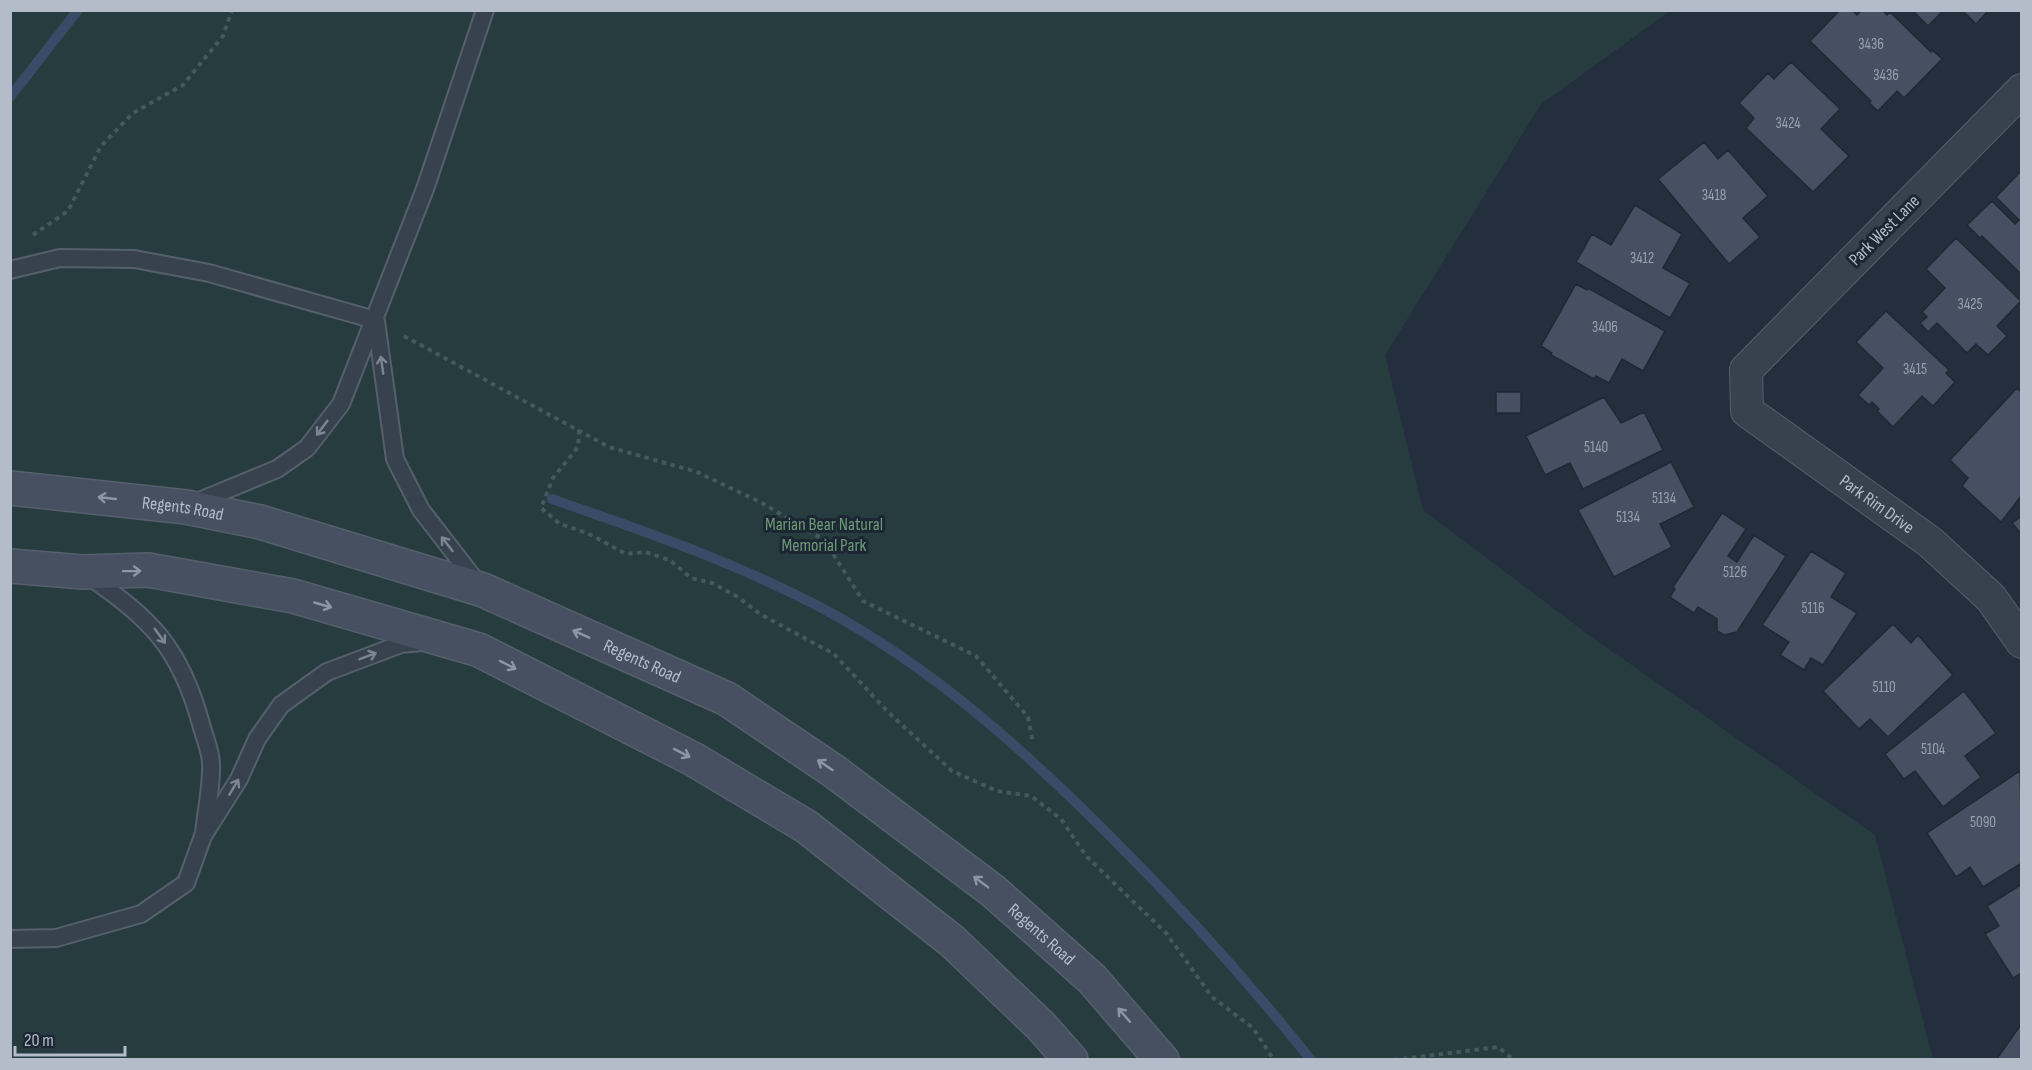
<svg xmlns="http://www.w3.org/2000/svg" width="2032" height="1070" font-family="'Sofia Sans Condensed',sans-serif">
	<rect width="100%" height="100%" fill="#242f3e"/>
	<path fill="#263c3f" d="M10,11h1660l-129,93 -156,251 38,155 167,126 285,199 58,224h-1922z"/>
	<g fill="none" stroke-linecap="round" stroke-linejoin="round">
		<path stroke="#394c67" stroke-width="10" d="M10,97l68,-87
			M552,499c92,32 182,63 268,108 111,59 203,142 291,230 71,71 137,144 200,223"/>
	</g>
	<path fill="#455162" stroke="#1f2835" stroke-width="1.5" d="M1840,10h12l5,5 5,-5h20l5,5 3,-3 41,40 1,-2 10,9 -38,39 -7,-7 -19,20 -9,-8 2,-2 -61,-60z
		M1912,10h32l-16,16z
		M1962,10h27l-13,14z
		M1791,62l49,47 -19,20 28,27 -36,36 -67,-64 8,-10 -15,-15 29,-30 6,6z
		M1704,142l14,17 10,-9 40,46 -25,22 17,19 -31,27 -71,-85z
		M2022,170v105l-40,-39 -2,2 -13,-13 25,-24 23,23 4,-4 -23,-23z
		M1635,205l47,29 -19,34 27,15 -20,35 -94,-56 16,-28 19,11z
		M1956,238l65,63 -24,25 10,10 -19,19 -12,-11 -9,9 -30,-30 -9,9 -8,-9 7,-6 -5,-5 23,-24 -19,-19z
		M1576,284l11,6 1,-2 77,43 -22,40 -21,-12 -13,24 -13,-7 -2,3 -43,-24 1,-2 -11,-7z
		M1886,311l63,59 -3,3 9,9 -22,24 -11,-10 -29,31 -16,-16 2,-2 -7,-7 -3,3 -11,-10 25,-27 -27,-26z
		M2017,388l5,5v102l-21,27 -39,-36 6,-8 -18,-18z
		M1496,392h25v21h-25z
		M1604,397l17,26 23,-11 19,38 -80,39 -13,-26 -25,12 -19,-39z
		M1671,462l23,45 -34,17 12,23 -58,30 -36,-67z
		M1722,513l24,16 -18,27 9,6 17,-27 32,21 -49,76 -13,3 -7,-4v-12l-19,-12 -4,6 -24,-16 5,-8 -2,-2z
		M2022,516v19l-10,-12z
		M1811,551l35,22 -15,24 26,16 -34,52 -12,-7 -7,12 -24,-15 9,-13 -27,-17z
		M1893,624l18,19 7,-8 35,40 -65,62 -18,-18 -11,10 -36,-38z
		M1964,691l32,42 -31,23 16,21 -38,30 -28,-36 -11,8 -19,-25z
		M2020,771l2,92 -39,24 -13,-20 -14,10 -29,-44z
		M2022,884v89l-9,5 -28,-44 14,-8 -12,-20z
		M2022,1023v37h-26z"/>
	<g fill="none" stroke-linecap="round" stroke-linejoin="round">
		<g stroke="#565f6c" stroke-width="20">
			<path id="lane" d="M10,270l50,-12 74,1 75,14 166,47
				M376,321l19,138 26,51 58,75
				M192,504l85,-35 30,-21 34,-44 84,-215 60,-179
				M87,575c64,44 93,72 114,149 3,12 10,27 10,40 1,22 -5,47 -7,69
				M10,939l46,-1 85,-24 45,-31 17,-47 36,-57 18,-40 24,-34 46,-33 74,-28 21,-2"/>
		</g>
		<g stroke="#565f6c" stroke-width="34">
			<g id="street">
				<path id="s1" d="M2022,90l-276,280 1,41 183,131 61,56 31,44"/>
			</g>
		</g>
		<g stroke="#565f6c" stroke-width="36">
			<g id="secondary">
				<path id="s2" d="M10,488l176,19 74,15 223,68 244,109 108,73 158,119 99,88 70,81"/>
				<path d="M10,566l73,6 65,-2 145,26 186,54 214,109 114,68 145,114 89,85 30,34"/>
			</g>
		</g>
		<path stroke="#44595c" stroke-width="4" stroke-dasharray="4.5 4.5" stroke-linecap="butt" d="M33,235l35,-24 33,-65 32,-33 50,-28 40,-49 9,-26
			M404,336l205,111 88,25 65,31 62,37 39,61 113,55 52,61 5,26
			M579,430l-1,17 -25,31 -12,30 19,16 27,9 39,21 20,-2 25,9 20,17 21,5 26,14 22,17 74,40 54,58 64,59 45,20 34,5 30,23 25,37 80,77 46,64 41,31 21,32
			M1394,1060l104,-13 16,13"/>
		<use href="#lane" stroke="#38414e" stroke-width="16"/>
		<use href="#street" stroke="#38414e" stroke-width="32"/>
		<use href="#secondary" stroke="#465061" stroke-width="33"/>
	</g>
	<defs><path id="oneway-shaft" d="M-6 0H5M1.5-3L5.5 0L1.5 3" fill="none" stroke-width="1.6" stroke-linecap="round" stroke-linejoin="round" transform="scale(1.5)"/></defs>
	<g stroke="#7c8592">
		<use href="#oneway-shaft" transform="translate(382 365) rotate(-98)"/>
		<use href="#oneway-shaft" transform="translate(322 428) rotate(127)"/>
		<use href="#oneway-shaft" transform="translate(447 544) rotate(-128)"/>
		<use href="#oneway-shaft" transform="translate(160 636) rotate(54)"/>
		<use href="#oneway-shaft" transform="translate(368 656) rotate(-21)"/>
		<use href="#oneway-shaft" transform="translate(234 787) rotate(-59)"/>
	</g>
	<g stroke="#8e96a5">
		<use href="#oneway-shaft" transform="translate(107 498) rotate(-174)"/>
		<use href="#oneway-shaft" transform="translate(132 571) rotate(-1)"/>
		<use href="#oneway-shaft" transform="translate(323 605) rotate(16)"/>
		<use href="#oneway-shaft" transform="translate(581 634) rotate(-156)"/>
		<use href="#oneway-shaft" transform="translate(508 665) rotate(27)"/>
		<use href="#oneway-shaft" transform="translate(682 753) rotate(27)"/>
		<use href="#oneway-shaft" transform="translate(825 765) rotate(-146)"/>
		<use href="#oneway-shaft" transform="translate(981 882) rotate(-143)"/>
		<use href="#oneway-shaft" transform="translate(1124 1015) rotate(-131)"/>
	</g>
	<g text-anchor="middle" stroke-width="6" stroke-linejoin="round" paint-order="stroke">
		<g font-size="15" fill="#98a1af">
			<text x="1871" y="49">3436</text>
			<text x="1886" y="80">3436</text>
			<text x="1788" y="128">3424</text>
			<text x="1714" y="200">3418</text>
			<text x="1642" y="263">3412</text>
			<text x="1970" y="309">3425</text>
			<text x="1605" y="332">3406</text>
			<text x="1915" y="374">3415</text>
			<text x="1596" y="452">5140</text>
			<text x="1664" y="503">5134</text>
			<text x="1628" y="522">5134</text>
			<text x="1735" y="577">5126</text>
			<text x="1813" y="613">5116</text>
			<text x="1884" y="692">5110</text>
			<text x="1933" y="754">5104</text>
			<text x="1983" y="827">5090</text>
		</g>
		<g font-size="18" fill="#b4bcc9" stroke="#1d2633">
			<text transform="translate(1884 230) rotate(-45)" y="6">Park West Lane</text>
			<text dy="6" stroke="none"><textPath href="#s1" startOffset="594">Park Rim Drive</textPath></text>
			<text dy="6" stroke="none"><textPath href="#s2" startOffset="174">Regents Road</textPath></text>
			<text dy="6" stroke="none"><textPath href="#s2" startOffset="660">Regents Road</textPath></text>
			<text dy="6" stroke="none"><textPath href="#s2" startOffset="1146">Regents Road</textPath></text>
		</g>
		<g font-size="18" fill="#6b9a76" stroke="#1d2633">
			<text x="824" y="530">Marian Bear Natural<tspan x="824" dy="21">Memorial Park</tspan></text>
		</g>
	</g>
	<rect width="2032" height="1070" fill="none" stroke="#b4bcc9" stroke-width="24"/>
	<path d="M15 1046v9h110v-9" fill="none" stroke="#b4bcc9" stroke-width="3"/>
	<text x="24" y="1046" font-size="18" fill="#b4bcc9" stroke="#1d2633" stroke-width="4.5" paint-order="stroke">20 m</text>
</svg>
